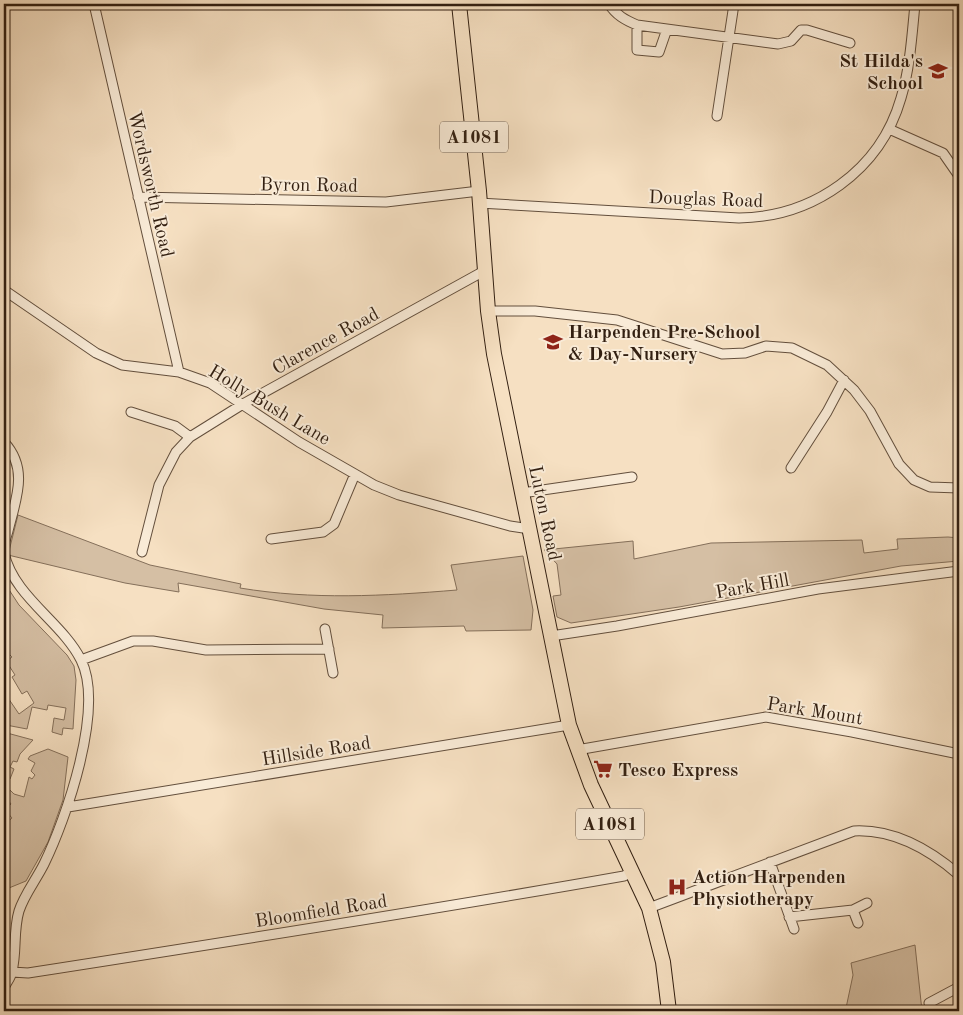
<svg xmlns="http://www.w3.org/2000/svg" width="963" height="1015" font-family="'Old Standard TT',serif">
	<rect width="100%" height="100%" fill="#f6e0c2"/>
	<filter id="stains"><feTurbulence type="fractalNoise" baseFrequency=".004" numOctaves="4"/><feColorMatrix values="0 0 0 0 .2 0 0 0 0 .09 0 0 0 0 .02 0 0 0 .5 -.17"/></filter>
	<radialGradient id="worn" r=".72"><stop offset=".6" stop-color="#630" stop-opacity="0"/><stop offset="1" stop-color="#630" stop-opacity=".3"/></radialGradient>
	<path fill="#d5bfa4" stroke="#846f5a" d="M18,515l132,50 91,19 -1,4c72,12 144,8 217,2l-6,-25 72,-9 10,54 -2,20 -65,1 -2,-5 -82,2 1,-13 -59,-6 -146,-26 1,9 -54,-9 -117,-28z
		M948,537l11,1v23l-58,5 -222,41 -108,16 -14,-6 -4,-21 8,-1 -4,-31 -13,-14 89,-9 1,18 77,-16 151,-3 2,13 34,-4 -1,-10z
		M4,582l15,23 48,50 7,11 2,14 -3,49 -10,-1 -1,7 -10,-3 2,-14 10,2 2,-12 -18,-3 -1,5 -15,-3 -5,22 -21,-4 -2,-5v-28l15,22 15,-11 -7,-12 -5,3 -10,-17 3,-2 -7,-11 -4,2v-3l8,-6 -3,-3 -5,3z
		M7,733l26,7 -13,14 -3,8 -4,-1 -3,6 4,2 -4,10 -6,-3v-29z
		M48,749l20,8 -5,43 -15,42 -22,39 -22,9v-65l8,-7 -7,-8 6,-6 -7,-9v-11l10,10 10,3 5,-20 3,2 3,-4 -4,-4 4,-8 -7,-4 2,-3z
		M915,945l7,66h-90l14,-3 7,-33 -2,-12z"/>
	<g fill="none" stroke-linecap="round" stroke-linejoin="round">
		<g stroke="#634f3d" stroke-width="11">
			<path id="minor" d="M94,4l85,368
				M125,4h47
				M609,4c7,11 16,16 28,21l141,19 13,-3 10,-11h6l43,13
				M637,25v25l22,2 8,-23
				M717,116l17,-112
				M889,129l54,24 16,23
				M138,197l248,5 93,-11
				M479,203l260,15c74,-1 141,-47 162,-120 9,-30 11,-63 14,-94
				M4,290l92,63 26,12 57,7 31,11 89,59 75,43 25,10 111,31 20,3
				M488,311h47l82,9 105,34 23,-1 21,-7 26,2 35,17 27,25 16,21 29,53 15,16 16,7 29,1
				M131,412l44,14 15,11
				M4,442c25,27 12,57 4,89 -2,7 -5,14 -4,22 10,44 58,69 77,107 24,48 -15,159 -37,204 -8,16 -20,31 -25,47 -6,20 -2,41 -7,60 -1,7 -6,12 -8,17
				M791,468l36,-56 17,-32
				M522,493l110,-16
				M271,539l52,-7 11,-8 21,-50
				M142,552l17,-67 17,-33 14,-15 53,-33 241,-133
				M325,629l8,44
				M551,636l66,-10 201,-37 141,-18
				M81,660l52,-19h20l53,9 123,-1
				M577,750l189,-33 86,15 107,22
				M68,807l501,-82
				M770,862l24,67
				M649,908l205,-77c40,-2 76,19 105,44
				M853,910l14,-7
				M789,917l64,-7 5,13
				M12,972l16,1c199,-31 398,-62 596,-97l9,-5
				M929,1003l30,-16"/>
		</g>
		<g stroke="#321f11" stroke-width="16">
			<path id="primary" d="M459,4l20,187 9,120 6,43 75,371 22,60 58,123 14,54 6,49"/>
		</g>
		<use href="#minor" stroke="#f9ebd7" stroke-width="9"/>
		<use href="#primary" stroke="#f6e0c2" stroke-width="14"/>
	</g>
	<defs>
		<g id="school-bare" transform="scale(1.5)"><path d="M0-5L7-2L0 1L-7-2ZM-4 1L0 2.5L4 1V4Q0 6-4 4Z" fill="#8f2418" stroke="#f9ebd7" stroke-width="2.5" paint-order="stroke"/></g>
		<g id="supermarket-bare" transform="scale(1.5)"><path d="M-6-5.5h2.5l.6 2H6L4.5 2H-2.5L-4.4-4H-6ZM-1.5 3.2a1.3 1.3 0 1 0 .1 0ZM3 3.2a1.3 1.3 0 1 0 .1 0Z" fill="#8f2418" stroke="#f9ebd7" stroke-width="2.5" paint-order="stroke"/></g>
		<g id="hospital-bare" transform="scale(1.5)"><path d="M-5-5h3v3.5h4V-5h3V5h-3V1.5h-4V5h-3Z" fill="#8f2418" stroke="#f9ebd7" stroke-width="2.5" paint-order="stroke"/></g>
	</defs>
	<g fill-rule="evenodd">
		<use href="#school-bare" x="938" y="71"/>
		<use href="#school-bare" x="553" y="342"/>
		<use href="#supermarket-bare" x="603" y="769"/>
		<use href="#hospital-bare" x="677" y="887"/>
	</g>
	<g text-anchor="middle" stroke-width="4" stroke-linejoin="round" paint-order="stroke">
		<g fill="#f9ebd7" stroke="#6e5c4c" stroke-width="1">
			<rect x="440" y="121.5" width="68" height="31" rx="4"/>
			<rect x="576" y="808.5" width="68" height="31" rx="4"/>
		</g>
		<g font-size="18" font-weight="bold" fill="#321f11">
			<text x="474" y="143">A1081</text>
			<text x="610" y="830">A1081</text>
		</g>
		<g font-size="19" font-weight="bold" fill="#321f11" stroke="#f9ebd7" text-anchor="start">
			<text x="923" y="67" text-anchor="end">St Hilda's<tspan x="923" dy="22">School</tspan></text>
			<text x="568" y="338">Harpenden Pre-School<tspan x="568" dy="22">&amp; Day-Nursery</tspan></text>
			<text x="618" y="776">Tesco Express</text>
			<text x="692" y="883">Action Harpenden<tspan x="692" dy="22">Physiotherapy</tspan></text>
		</g>
		<g font-size="19" fill="#321f11" stroke="#f9ebd7">
			<text transform="translate(152 184) rotate(77)" y="7">Wordsworth Road</text>
			<text transform="translate(309 184) rotate(1)" y="7">Byron Road</text>
			<text transform="translate(706 198) rotate(2)" y="7">Douglas Road</text>
			<text transform="translate(325 340) rotate(-29)" y="7">Clarence Road</text>
			<text transform="translate(270 404) rotate(31)" y="7">Holly Bush Lane</text>
			<text transform="translate(546 513) rotate(78)" y="7">Luton Road</text>
			<text transform="translate(752 585) rotate(-10)" y="7">Park Hill</text>
			<text transform="translate(815 710) rotate(9)" y="7">Park Mount</text>
			<text transform="translate(316 750) rotate(-9)" y="7">Hillside Road</text>
			<text transform="translate(321 910) rotate(-9)" y="7">Bloomfield Road</text>
		</g>
	</g>
	<rect width="963" height="1015" fill="none" stroke="#f6e0c2" stroke-width="20"/>
	<rect x="5" y="5" width="953" height="1005" fill="none" stroke="#321f11" stroke-width="2.5"/>
	<rect x="10" y="10" width="943" height="995" fill="none" stroke="#321f11"/>
	<rect width="100%" height="100%" filter="url(#stains)"/>
	<rect width="100%" height="100%" fill="url(#worn)"/>
</svg>
